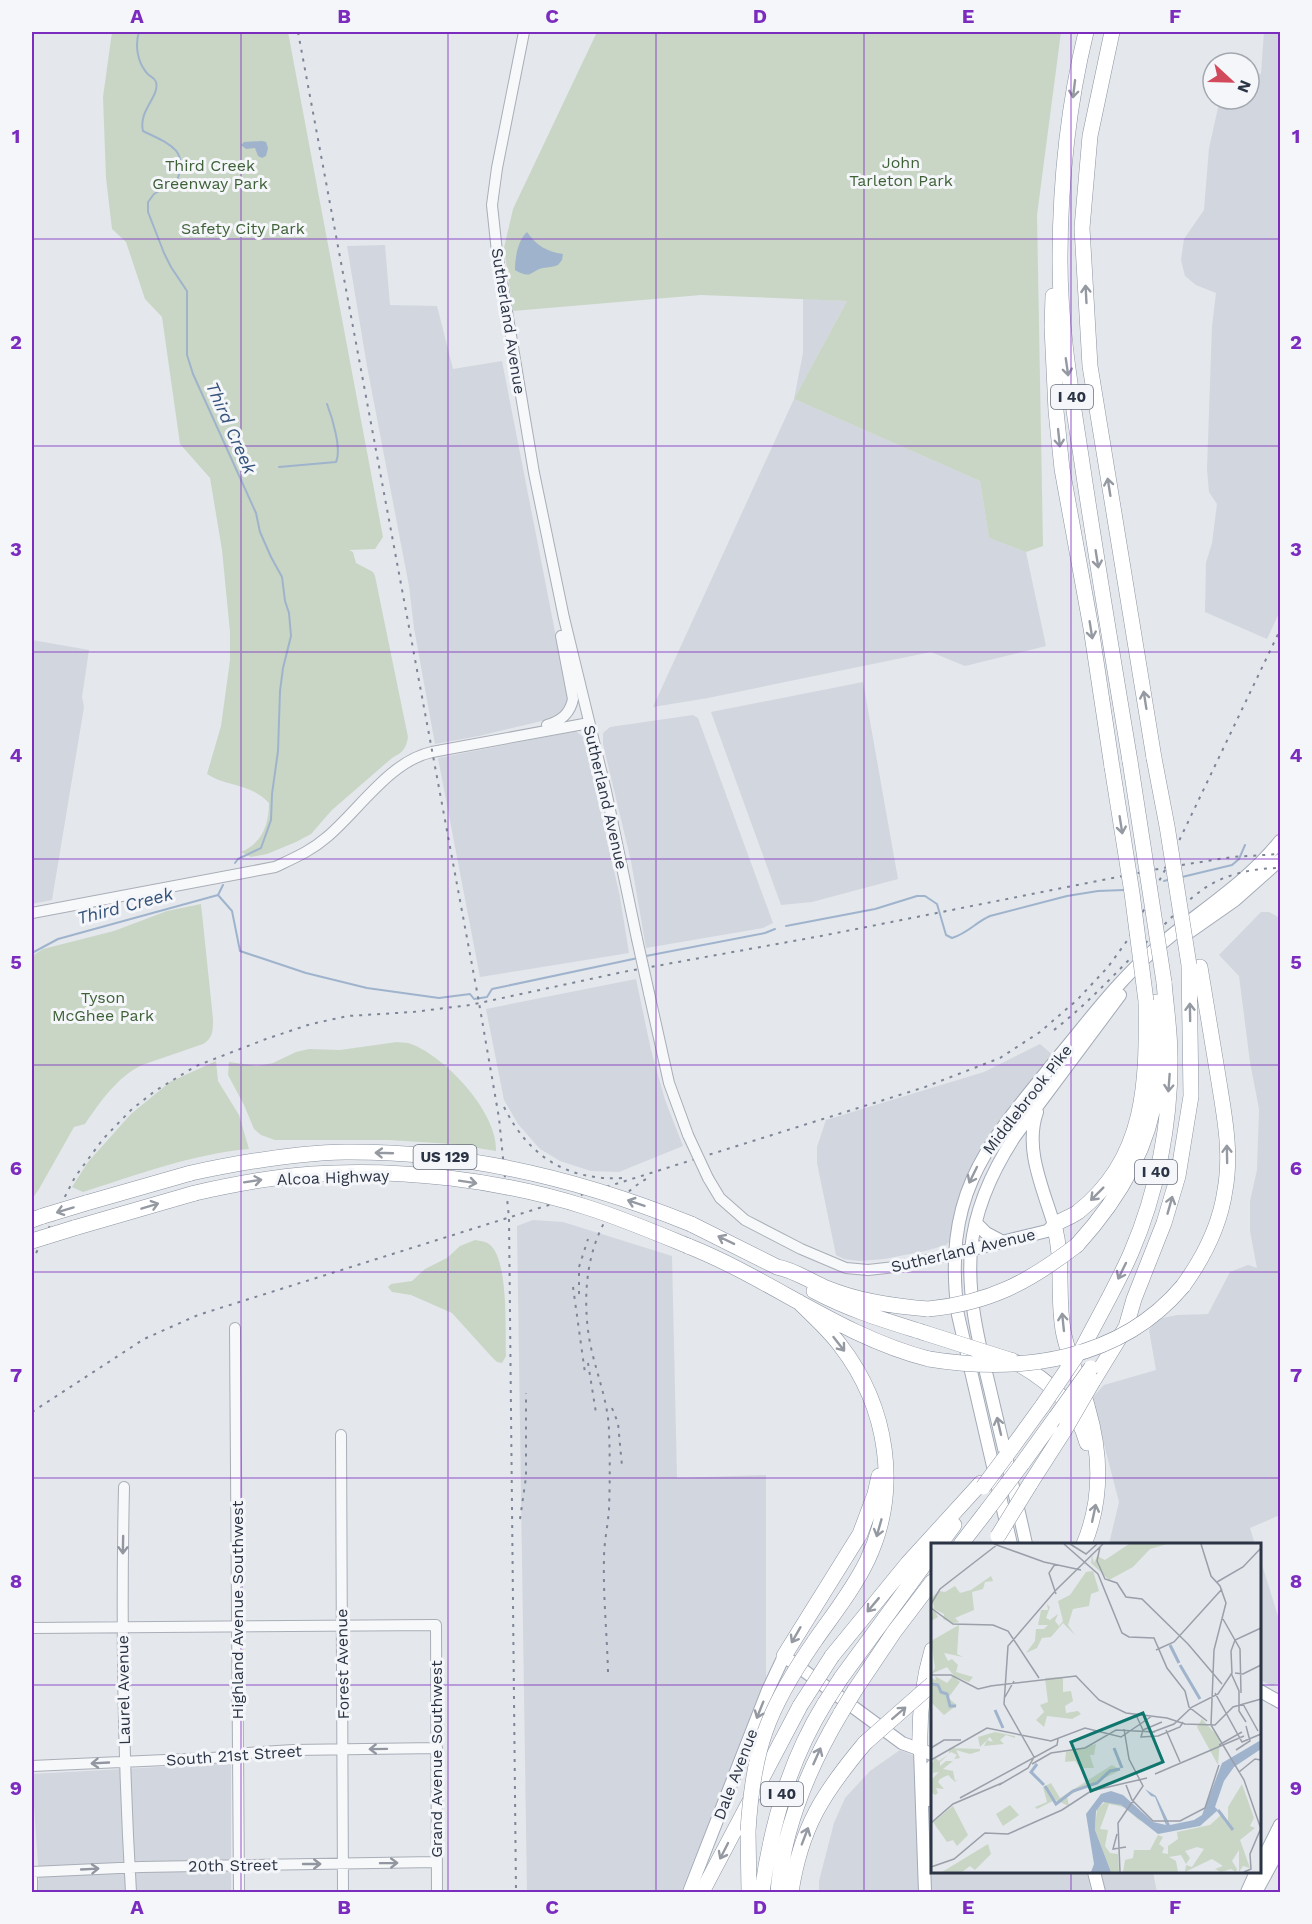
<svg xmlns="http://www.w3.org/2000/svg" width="1312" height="1924" font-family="'Work Sans',sans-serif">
	<rect width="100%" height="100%" fill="#e4e7ec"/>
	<path fill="#d2d6de" d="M1264,32h16v579l-13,28 -62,-27 1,-49 6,-20 5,-39 -8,-12 -2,-23 5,-143 4,-33 -20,-8 -11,-9 -4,-16 3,-21 20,-29 5,-62 11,-49h29v-26l12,1z
		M385,245l5,60 47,1 16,63 49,-8 65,332 1,9 -4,8 -14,9 -71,17 -44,8 -21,-116 -5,-42 -42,-220 -20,-120z
		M803,299l44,2 -53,98 186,82 9,57 37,14 20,94 -81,20 -34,-14 -223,46 -55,9 141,-308 9,-46z
		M32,640l57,10 -7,47 2,10 -32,193 -20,4z
		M863,682l35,197 -86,23 -31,3 -70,-193z
		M693,715l5,3 75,205 -10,5 -117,20 -15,-87 -28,-117v-11l7,-6z
		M576,731l7,6 4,15 33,145 9,56 -149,24 -42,-219z
		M1261,912h8l11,6v597l-30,13 5,16h-146l10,-42 -27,-104 12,-13 52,-15 -7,-40 9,-11 19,-4 31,-1 22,-42 18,-7 9,3 -7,-37v-30l7,-31 2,-61 -9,-47 -11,-86 -20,-21z
		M636,979l15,71 14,50 18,46 -64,26 -28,-1 -31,-10 -20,-12 -22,-25 -14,-24 -18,-91z
		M1040,1044l14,12 -43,48 -34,53 -12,30 -14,53 -5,5 -21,6 -41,8 -24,2 -16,-2 -8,-4 -19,-92v-16l9,-27 158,-48z
		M533,1220l30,2 109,34 5,222 89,-3v206l-85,211h-154l-10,-666z
		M1260,1558l20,65v59l-8,4 -12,-6z
		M900,1750l17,7 2,135h-100v-11l15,-58 11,-25 25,-27z
		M231,1763v129h-199v-11l7,-1 -7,-106z
		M932,1779v93h155l4,20h-160v-91z
		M1101,1872h52l4,20h-51z"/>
	<path fill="#c9d6c5" d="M112,32h176l95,505 -8,12 -26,1 4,2 3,11 17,9 2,4 33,161c-2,12 -5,15 -16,21l-60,52 -21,24 -15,8 -29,12 -16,3 -10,-5c21,-9 28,-27 28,-49 -18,-20 -43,-16 -62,-29l14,-48 9,-66v-28l-8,-82 -12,-72 -30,-34 -18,-127 -17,-18 -19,-57 -14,-13 -6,-51 -3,-81z
		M597,32h464l-24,183 6,331 -17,6 -37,-14 -9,-57 -186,-82 53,-98 -146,-6 -188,16 -9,-63 9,-39z
		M201,904l12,115c0,12 0,19 -10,25l-61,21c-25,12 -42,37 -57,59l-11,3 -35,62 -7,10v-243l11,-7 71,-18 53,-20z
		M397,1042c5,1 10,0 14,2 35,13 87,69 85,107l-44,-7 -63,-4h-114l-14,-5 -7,-6 -10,-24 -16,-30 1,-13 28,4 16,-3 23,-11 13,-3 31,1z
		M216,1061l2,20 21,34 10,34c-56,5 -113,26 -166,43l-11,-5 16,-25 43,-48 39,-32z
		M475,1240c5,1 10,1 14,4 20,14 16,88 17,112l-4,7 -5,-1 -7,-7 -38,-42 -41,-18 -19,-3 -4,-5 3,-3 21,-3 13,-12 22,-11 13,-12z"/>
	<path fill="#9fb4cc" d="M262,141l4,1 2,6 -2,8 -4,2 -4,-2 -3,-8 -9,1 -5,-4 3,-3z
		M527,232c9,13 20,20 36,22l-1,6 -4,5c-5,2 -10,2 -15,3 -13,3 -11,12 -28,2 0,-13 3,-30 12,-38z"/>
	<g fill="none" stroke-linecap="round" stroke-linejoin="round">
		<path stroke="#9fb4cc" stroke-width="2" d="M139,32c-4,12 -2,29 7,40 3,5 8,4 10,10 4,15 -18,28 -13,49 24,12 47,18 34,49l-23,14 -6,8v10l16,41 7,14 16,24v64l6,19 63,139 4,19 11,25 11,20 3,24 4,12 2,23 -8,32 -3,23 -2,60 -6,43 -1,26 -10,28 -23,11 -3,4
			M279,467l57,-5c6,-13 -4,-45 -9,-58
			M1182,877l50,-12 7,-6 6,-14
			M1164,881l7,-2
			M218,895l14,16 8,40 66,22 61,15 72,10 31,-4 4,5 13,-2 5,-8 146,-31
			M786,926l89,-17 42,-13h8l12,8 9,31 6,3c16,-5 24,-16 38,-22l77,-20 31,-5 26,-1
			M32,953l26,-14 160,-44 5,-10
			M646,956l119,-23 10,-4"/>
		<g stroke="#a9aeb7" stroke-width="12">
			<path id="minor" d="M524,32l-27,136 -5,37 5,47 37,221 30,145 42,173 31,148
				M547,725c14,-4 23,-11 26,-26l-12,-63
				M32,913l243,-46c19,-9 36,-16 52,-30 32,-27 63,-76 105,-85l157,-29
				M649,993l20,90 19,52
				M708,1178l12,20 25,22 56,29 45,19 22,2 27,-3 60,-13
				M235,1328l4,564
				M341,1435l2,457
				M124,1487c-3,135 -1,270 7,405
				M32,1628l404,-3 1,267
				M32,1766l200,-9 15,-4 46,-3 144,-2
				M32,1872l109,-5 294,-5
				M32,1878v14"/>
		</g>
		<g stroke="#a3abb8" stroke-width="14">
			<path id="major" d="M1185,935l50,-35 45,-40
				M976,1223l10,10 17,9
				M965,1251l82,-20 7,-6c-11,-37 -30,-76 -17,-113
				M1011,1544l-53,-229c-16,-124 29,-170 102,-260 30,-36 58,-74 94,-105 42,-37 91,-65 126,-109
				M1026,1544c-11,-51 -24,-103 -36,-155 -11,-46 -23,-92 -19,-139 4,-42 21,-79 44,-114l105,-141
				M1260,1691l20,11
				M920,1750l5,142
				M929,1800l3,-34
				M1260,1865l20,-40
				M1094,1872l5,20
				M689,1892l79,-202 16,-34 118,87 30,11
				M1247,1892l9,-20
				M1256,1892l24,-44"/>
		</g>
		<g stroke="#8b94a3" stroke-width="16">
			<path id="highway" d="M1086,32c-18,74 -26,153 -26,229 0,66 11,130 21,195 15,102 32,203 49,305
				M1112,32l-22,104 -8,92 8,138 64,392
				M1053,296l-1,31 4,84 6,58 29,159 21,139
				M86,1203l105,-30
				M32,1220l11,-4
				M691,1224l86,43c17,3 31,13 47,20 34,14 68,19 104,22
				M74,1228l121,-35
				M1077,1245c40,-44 72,-95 79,-155 3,-29 1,-58 0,-88
				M688,1246c83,33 154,91 241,113
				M1183,1286c21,-29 37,-60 42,-96 7,-38 -1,-76 -7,-114 -6,-37 -12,-73 -18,-109
				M814,1291c35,19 73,30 111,42
				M799,1302c14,14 29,27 41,43 48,62 61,145 27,216 -14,29 -35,55 -53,81
				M1083,1347c16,-31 34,-62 48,-94 26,-60 40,-131 39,-197 0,-25 -4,-49 -6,-74
				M1011,1360c35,18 66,44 76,83
				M1093,1381l33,-54 8,-28 30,-76 14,-47 13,-80 -2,-131
				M1006,1456l37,-51
				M1022,1464l34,-47
				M1030,1484l34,-53
				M940,1544l14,-19
				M961,1544l24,-31
				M1084,1544c18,-43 17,-90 4,-135 -7,-27 -20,-51 -25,-79 -6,-36 1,-69 -9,-105 7,-5 17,-8 24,-13 69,-54 69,-131 68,-211
				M784,1656l76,-122 15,-40 4,-18
				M832,1656l76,-93 73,-80
				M841,1678l91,-124
				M855,1690l39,-58 38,-50
				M920,1750c-1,-35 2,-66 12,-100
				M748,1831l1,61
				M702,1892l98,-186
				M762,1892c9,-67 27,-131 63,-189
				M778,1892c5,-63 31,-125 63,-179
				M791,1892c10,-65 32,-99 74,-149"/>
		</g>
		<use href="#minor" stroke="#f7f8fa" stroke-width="10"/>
		<use href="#major" stroke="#fff" stroke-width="12"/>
		<use href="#highway" stroke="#fff" stroke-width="15"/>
		<path stroke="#7d8696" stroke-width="2" stroke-dasharray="3 6" stroke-linecap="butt" d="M298,32l180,965 21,121 10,100 7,674
			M1054,1030c41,-32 75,-72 113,-108 10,-10 20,-21 31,-29 22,-18 54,-25 82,-25
			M504,1107c25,50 63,74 120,71
			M32,1261l43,-84 28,-38 28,-29 24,-19 41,-25 70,-27 45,-15 37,-8 65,-4 57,-7 153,-33 198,-36 342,-68 69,-11 48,-3
			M573,1287l12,86
			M579,1294v-27l9,-28
			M588,1363l8,50
			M612,1408l6,15 4,43
			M32,1412l112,-73 54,-24 727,-228 75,-29 40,-26 37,-32 31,-33 21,-29 37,-70 114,-238
			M520,1519l6,-42v-84
			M608,1672c-1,-38 -5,-76 -4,-114 0,-16 4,-33 5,-49 1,-26 1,-52 0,-78 -1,-31 -13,-58 -19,-88 -11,-60 0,-133 58,-165"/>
		<g stroke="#a9aeb7" stroke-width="12" stroke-linecap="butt">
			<path id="minor-bridge" d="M637,939l12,54
				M688,1135l20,43"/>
		</g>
		<g stroke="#8b94a3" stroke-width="16" stroke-linecap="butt">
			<path id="highway-bridge" d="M1154,758l13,68 22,139
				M1130,761l34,221
				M1112,767l20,126 14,108
				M191,1173c51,-11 102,-20 154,-21 120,-1 235,27 346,72
				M195,1193c39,-9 78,-16 117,-19 89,-6 189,6 274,33 35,11 68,25 102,39
				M43,1216l43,-13
				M32,1241l42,-13
				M928,1309c62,-6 101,-27 149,-64
				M925,1333l85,27
				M929,1359c91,15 191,2 254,-73
				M1043,1405l36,-53
				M1056,1417l35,-49
				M1064,1431l29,-50
				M983,1487l23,-31
				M985,1513l37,-49
				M998,1536l32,-52
				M825,1703l16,-25
				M800,1706l32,-50
				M841,1713l14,-23
				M865,1743l67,-59
				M748,1831c5,-82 19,-121 66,-189"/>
		</g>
		<use href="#minor-bridge" stroke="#f7f8fa" stroke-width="10"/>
		<use href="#highway-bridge" stroke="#fff" stroke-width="15"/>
	</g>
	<defs><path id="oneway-shaft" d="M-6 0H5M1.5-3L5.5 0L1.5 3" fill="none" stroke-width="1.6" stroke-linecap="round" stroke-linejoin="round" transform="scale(1.5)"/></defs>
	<g stroke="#959aa2">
		<use href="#oneway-shaft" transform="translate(1074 89) rotate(97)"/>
		<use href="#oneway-shaft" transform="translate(1086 294) rotate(-93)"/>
		<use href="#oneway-shaft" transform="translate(1067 367) rotate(82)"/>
		<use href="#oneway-shaft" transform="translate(1059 438) rotate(84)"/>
		<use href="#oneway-shaft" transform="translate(1109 487) rotate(-99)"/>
		<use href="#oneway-shaft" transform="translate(1097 559) rotate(81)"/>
		<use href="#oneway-shaft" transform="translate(1091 630) rotate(81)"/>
		<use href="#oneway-shaft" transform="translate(1145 700) rotate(-99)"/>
		<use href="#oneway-shaft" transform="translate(1121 825) rotate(81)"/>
		<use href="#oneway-shaft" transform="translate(1190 1012) rotate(-91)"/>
		<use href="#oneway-shaft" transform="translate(1169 1083) rotate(94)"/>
		<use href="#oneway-shaft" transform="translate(384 1153) rotate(-178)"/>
		<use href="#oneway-shaft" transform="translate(1227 1154) rotate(-91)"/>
		<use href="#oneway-shaft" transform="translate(973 1175) rotate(116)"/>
		<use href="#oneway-shaft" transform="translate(253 1181) rotate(-9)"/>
		<use href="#oneway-shaft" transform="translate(468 1182) rotate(9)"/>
		<use href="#oneway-shaft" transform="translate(1097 1194) rotate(135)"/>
		<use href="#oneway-shaft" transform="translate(636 1203) rotate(-161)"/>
		<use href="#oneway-shaft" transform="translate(1170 1205) rotate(-74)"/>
		<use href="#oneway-shaft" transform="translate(150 1206) rotate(-17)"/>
		<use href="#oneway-shaft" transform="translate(65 1210) rotate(163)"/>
		<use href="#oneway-shaft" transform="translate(726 1240) rotate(-154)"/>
		<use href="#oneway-shaft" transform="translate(1122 1271) rotate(116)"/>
		<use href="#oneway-shaft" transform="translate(1063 1322) rotate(-96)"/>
		<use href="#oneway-shaft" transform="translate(839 1344) rotate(52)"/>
		<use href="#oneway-shaft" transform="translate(999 1426) rotate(-103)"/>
		<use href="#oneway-shaft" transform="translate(1094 1513) rotate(-78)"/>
		<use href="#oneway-shaft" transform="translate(879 1528) rotate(106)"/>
		<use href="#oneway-shaft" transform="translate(873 1605) rotate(130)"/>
		<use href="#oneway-shaft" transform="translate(796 1635) rotate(120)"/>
		<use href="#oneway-shaft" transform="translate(760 1710) rotate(112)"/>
		<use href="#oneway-shaft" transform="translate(899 1713) rotate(-41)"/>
		<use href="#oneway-shaft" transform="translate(817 1756) rotate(-66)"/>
		<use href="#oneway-shaft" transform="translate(805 1836) rotate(-69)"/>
		<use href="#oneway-shaft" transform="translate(724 1851) rotate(117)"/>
	</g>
	<g stroke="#9196a0">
		<use href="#oneway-shaft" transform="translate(123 1545) rotate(91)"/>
		<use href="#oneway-shaft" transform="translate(378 1749) rotate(179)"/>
		<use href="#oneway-shaft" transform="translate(100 1763) rotate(177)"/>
		<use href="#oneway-shaft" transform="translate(389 1863) rotate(-1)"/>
		<use href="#oneway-shaft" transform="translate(312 1864)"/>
		<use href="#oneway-shaft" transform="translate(90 1869) rotate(-3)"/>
	</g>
	<path fill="none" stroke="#7b2cbf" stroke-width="1.5" stroke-opacity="0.55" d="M241,32v1860M448,32v1860M656,32v1860M864,32v1860M1071,32v1512M32,239h1248M32,446h1248M32,652h1248M32,859h1248M32,1065h1248M32,1272h1248M32,1478h1248M32,1685h900M1260,1685h20M1071,1872v20"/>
	<g text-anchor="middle" stroke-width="6" stroke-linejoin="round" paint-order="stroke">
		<g fill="#f4f6f9" stroke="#676e7b" stroke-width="1.5">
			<rect x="1051" y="385" width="42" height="24" rx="4.5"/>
			<rect x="413.5" y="1145" width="63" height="24" rx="4.5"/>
			<rect x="1135" y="1160" width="42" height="24" rx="4.5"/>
			<rect x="761" y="1782" width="42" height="24" rx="4.5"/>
		</g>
		<g font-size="15" font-weight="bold" fill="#2b3445">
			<text x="1072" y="402">I 40</text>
			<text x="445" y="1162">US 129</text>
			<text x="1156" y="1177">I 40</text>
			<text x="782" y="1799">I 40</text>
		</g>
		<g font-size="16" fill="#3f6138" stroke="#f4f6f9">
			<text x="901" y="168">John<tspan x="901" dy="18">Tarleton Park</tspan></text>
			<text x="210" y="171">Third Creek<tspan x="210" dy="18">Greenway Park</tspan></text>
			<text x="243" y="234">Safety City Park</text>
			<text x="103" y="1003">Tyson<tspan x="103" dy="18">McGhee Park</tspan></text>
		</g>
		<g font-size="16" fill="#2b3445" stroke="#f4f6f9">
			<text transform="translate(509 321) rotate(81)" y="6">Sutherland Avenue</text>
			<text transform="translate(606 797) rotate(77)" y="6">Sutherland Avenue</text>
			<text transform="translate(1027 1099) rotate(-52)" y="6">Middlebrook Pike</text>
			<text transform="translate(333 1177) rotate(-2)" y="6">Alcoa Highway</text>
			<text transform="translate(963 1250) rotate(-13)" y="6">Sutherland Avenue</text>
			<text transform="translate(237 1610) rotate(-90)" y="6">Highland Avenue Southwest</text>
			<text transform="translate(342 1664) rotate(-91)" y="6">Forest Avenue</text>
			<text transform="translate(123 1690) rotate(-91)" y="6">Laurel Avenue</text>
			<text transform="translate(234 1755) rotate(-4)" y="6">South 21st Street</text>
			<text transform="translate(436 1759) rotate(-90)" y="6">Grand Avenue Southwest</text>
			<text transform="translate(735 1774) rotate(-69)" y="6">Dale Avenue</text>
			<text transform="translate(233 1865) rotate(-1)" y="6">20th Street</text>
		</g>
		<g font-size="18" font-style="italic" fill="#34527a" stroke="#f4f6f9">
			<text transform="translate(231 428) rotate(66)" y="6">Third Creek</text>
			<text transform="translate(125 906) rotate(-15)" y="6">Third Creek</text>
		</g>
	</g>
	<g transform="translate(931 1543)">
		<rect width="330" height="330" fill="#e4e7ec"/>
		<path d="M198,1h38l-17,5 -17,18 -24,13 -18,-17 1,-8 2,8 3,-7 8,4zM162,28l6,20 -8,3 -2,12 -16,3 -5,16 7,10 -12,-12 -12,14 -9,1 -5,10 -11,5 9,-12 1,-12h8l4,-4h-10l3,-15h7l-1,-6 3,3 -4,11 4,2 8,-6 -3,7 4,5 4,-5 -5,-20 12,-6 16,-23zM60,33l2,5 -8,1 -2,7 -11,3 2,18 -19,8 4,4 -5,1 4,1 -6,-1 -9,-4 1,-5 -10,-5 4,8 -7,4 3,-15 -3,-8 8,-7 6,1 10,-6 5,7 11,-3zM28,82l-2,29 6,3 -19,-4 4,8 4,-2 6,6 -2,7 17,5 -4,5 -15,-6 -7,-9 -16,7 4,-6 -4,-27zM4,133l12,7 6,-7 7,6 -12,16 9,7 -13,10 -13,-13v-24l5,2zM132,134v15l8,-1 2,10 -8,5 1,7 12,-2 3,3 -9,5 -25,-3 -3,11 -8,-7 8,-8 -4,-7 8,-3 -3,-24zM271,176l18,20 -2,26 -21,-38zM64,189l20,4v2l-9,-3 -6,5 4,4 -20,2 3,-6 6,2 -3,-5 -10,10 -2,-10zM165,201l-2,11h-4l4,13h-14l-5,-7 -10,1 1,-10zM18,205l31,1v2l-10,3 -14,-4 4,8 -6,1 3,-4 -6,-3 -11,10v4l6,-5h7l-10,8 10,2 2,10 3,-2 -3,3 -7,-7 -8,4 -2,3 6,7 -8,-1 2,5 -3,2 -4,-3v-12l8,-8 -7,1 2,-6 -3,5v-7l4,-7 4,3 10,-7zM181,222l7,4 -2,3 -50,24 2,10 -14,-6 -18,9 -2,-2 12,-5 -4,-15 8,-4 9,15zM311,241l12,34 -4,8 5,2 -15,12 10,28 -7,-2 -4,6v-22l-7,11 5,8 -1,3 -5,-3 -10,3 -6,-3 8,-3 -11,-7 -27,13 1,-7 6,2 12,-18 -7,-2 -12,4 5,7 -4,6 -5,-9 -12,2 7,4 2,11h-55l2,-12 8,-2 1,-8h16l8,-15 5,2 -4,7 5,4 -2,5 6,1v-8l10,-7 -1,-7 33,-7 13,-12 1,8 9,9 -5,-7v-16zM175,258l15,4 15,10 5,7 -17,-15 -15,-3 -9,25 8,1 -3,16 5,7 8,1 1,18h-8l-16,-42 2,-21zM79,262l9,10 -16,11 -7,-12zM22,263l15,29 -11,11 -4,-6 -6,2 -14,-20zM57,301l3,10 -16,16 -5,-4 -8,6h-20z" fill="#c9d6c5"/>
		<path d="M330,197v9l-27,18 -10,14 -9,26 3,3 -18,16 -42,8 -37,-29 -18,-3 -7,9 -1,19 16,42h-20l3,-8 -8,-50 15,-20 10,-3 12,4 30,27 13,3 -11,-28 -4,-1 -6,-7 4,-5 -4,5 11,7 14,29 24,-5 8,-5 20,-52z" fill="#9fb4cc"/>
		<path fill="none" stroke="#9fb4cc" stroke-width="3" d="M239,102l9,18M249,122l20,34M0,141l7,1 3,7 6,2 3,12h6M64,167l8,18M183,205l8,20M106,221l-6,8 13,13M114,243l11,18 17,-13 24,-8 13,-12 10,-2M287,267l15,20"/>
		<path fill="none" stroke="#9a9fa9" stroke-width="1.5" d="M63,1l50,18 37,8M133,1l34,30 24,59 7,4 25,1 13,30 18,23 4,16 18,14M139,1l16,10 11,-10M270,1l10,32 9,10 6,17 -12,47 -3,75M169,4l-3,14 8,18 12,4 9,14 16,2 46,45 34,40M124,21l-6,9 7,21M286,39l26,-15 18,-19M0,61l9,-15 58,-45M0,65l22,16 40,1 15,6 31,47M292,76l17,30 1,44M225,107l18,-8 48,-53M300,130l8,18v20l7,11M304,130l8,1 18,-9M0,132h20l27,14 13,-3M59,143l86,-10 23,24 27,13 41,5 18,6M284,150l27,49 19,-8M74,154l9,-16M312,161l15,27M205,172l7,15 -2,7 17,-1 22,-9 3,-5M253,181l31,1 18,-18 28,-8M280,182l33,55 17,49M212,187l19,-8M235,187l14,32M219,190l24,-9 18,-17 26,-13 14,-21 -1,-22 4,-11 26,-12M288,202l23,-13M0,205l13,-8h17M305,207l14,-9 -4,-15M0,217l56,-32 64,13 34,-13 36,9 31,-21M101,221l19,-11 34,-5 31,-18 39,2M308,229l16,-13 6,1M224,231l89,-38M68,242l29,-17 6,-11 -30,-53 4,-58 48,-56 47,-46M195,242l6,15 21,21h27l25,-13 14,-43M29,255l97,-53 1,-6M0,280l22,-19 49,-21M186,291l-4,15 13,-2M0,324l23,-8 31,-26 23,1 54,-24 29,-19 56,-13M189,329l-2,-49 25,-37 -14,-27 -5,-30M313,329l7,-3 -1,-15 11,-26"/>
		<path fill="#0f766e" fill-opacity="0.15" stroke="#0f766e" stroke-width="3" d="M212,170l20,49 -72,29 -20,-49z"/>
		<rect width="330" height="330" fill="none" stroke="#2b3445" stroke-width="3"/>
	</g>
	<rect width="1312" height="1924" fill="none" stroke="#f4f6f9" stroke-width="66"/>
	<g transform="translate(1231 81) rotate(112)"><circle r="28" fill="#f4f6f9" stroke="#a4a8b1" stroke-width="1.5"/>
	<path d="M0-4.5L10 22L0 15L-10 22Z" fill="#d1495b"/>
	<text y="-9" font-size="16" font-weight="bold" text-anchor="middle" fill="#2b3445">N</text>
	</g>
	<rect x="33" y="33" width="1246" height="1858" fill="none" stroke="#7b2cbf" stroke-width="2"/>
	<g font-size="20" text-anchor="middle" font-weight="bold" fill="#7b2cbf">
		<text x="137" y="23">A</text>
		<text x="344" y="23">B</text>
		<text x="552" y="23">C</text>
		<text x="760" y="23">D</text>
		<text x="968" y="23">E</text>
		<text x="1175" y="23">F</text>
		<text x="16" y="143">1</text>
		<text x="1296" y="143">1</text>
		<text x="16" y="349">2</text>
		<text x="1296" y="349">2</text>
		<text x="16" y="556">3</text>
		<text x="1296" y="556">3</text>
		<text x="16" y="762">4</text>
		<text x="1296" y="762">4</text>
		<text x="16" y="969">5</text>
		<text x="1296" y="969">5</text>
		<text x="16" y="1175">6</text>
		<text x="1296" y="1175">6</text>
		<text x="16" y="1382">7</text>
		<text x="1296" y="1382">7</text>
		<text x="16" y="1588">8</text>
		<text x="1296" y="1588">8</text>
		<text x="16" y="1795">9</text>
		<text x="1296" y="1795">9</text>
		<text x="137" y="1914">A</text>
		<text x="344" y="1914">B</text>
		<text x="552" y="1914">C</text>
		<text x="760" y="1914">D</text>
		<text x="968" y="1914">E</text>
		<text x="1175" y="1914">F</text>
	</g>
</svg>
